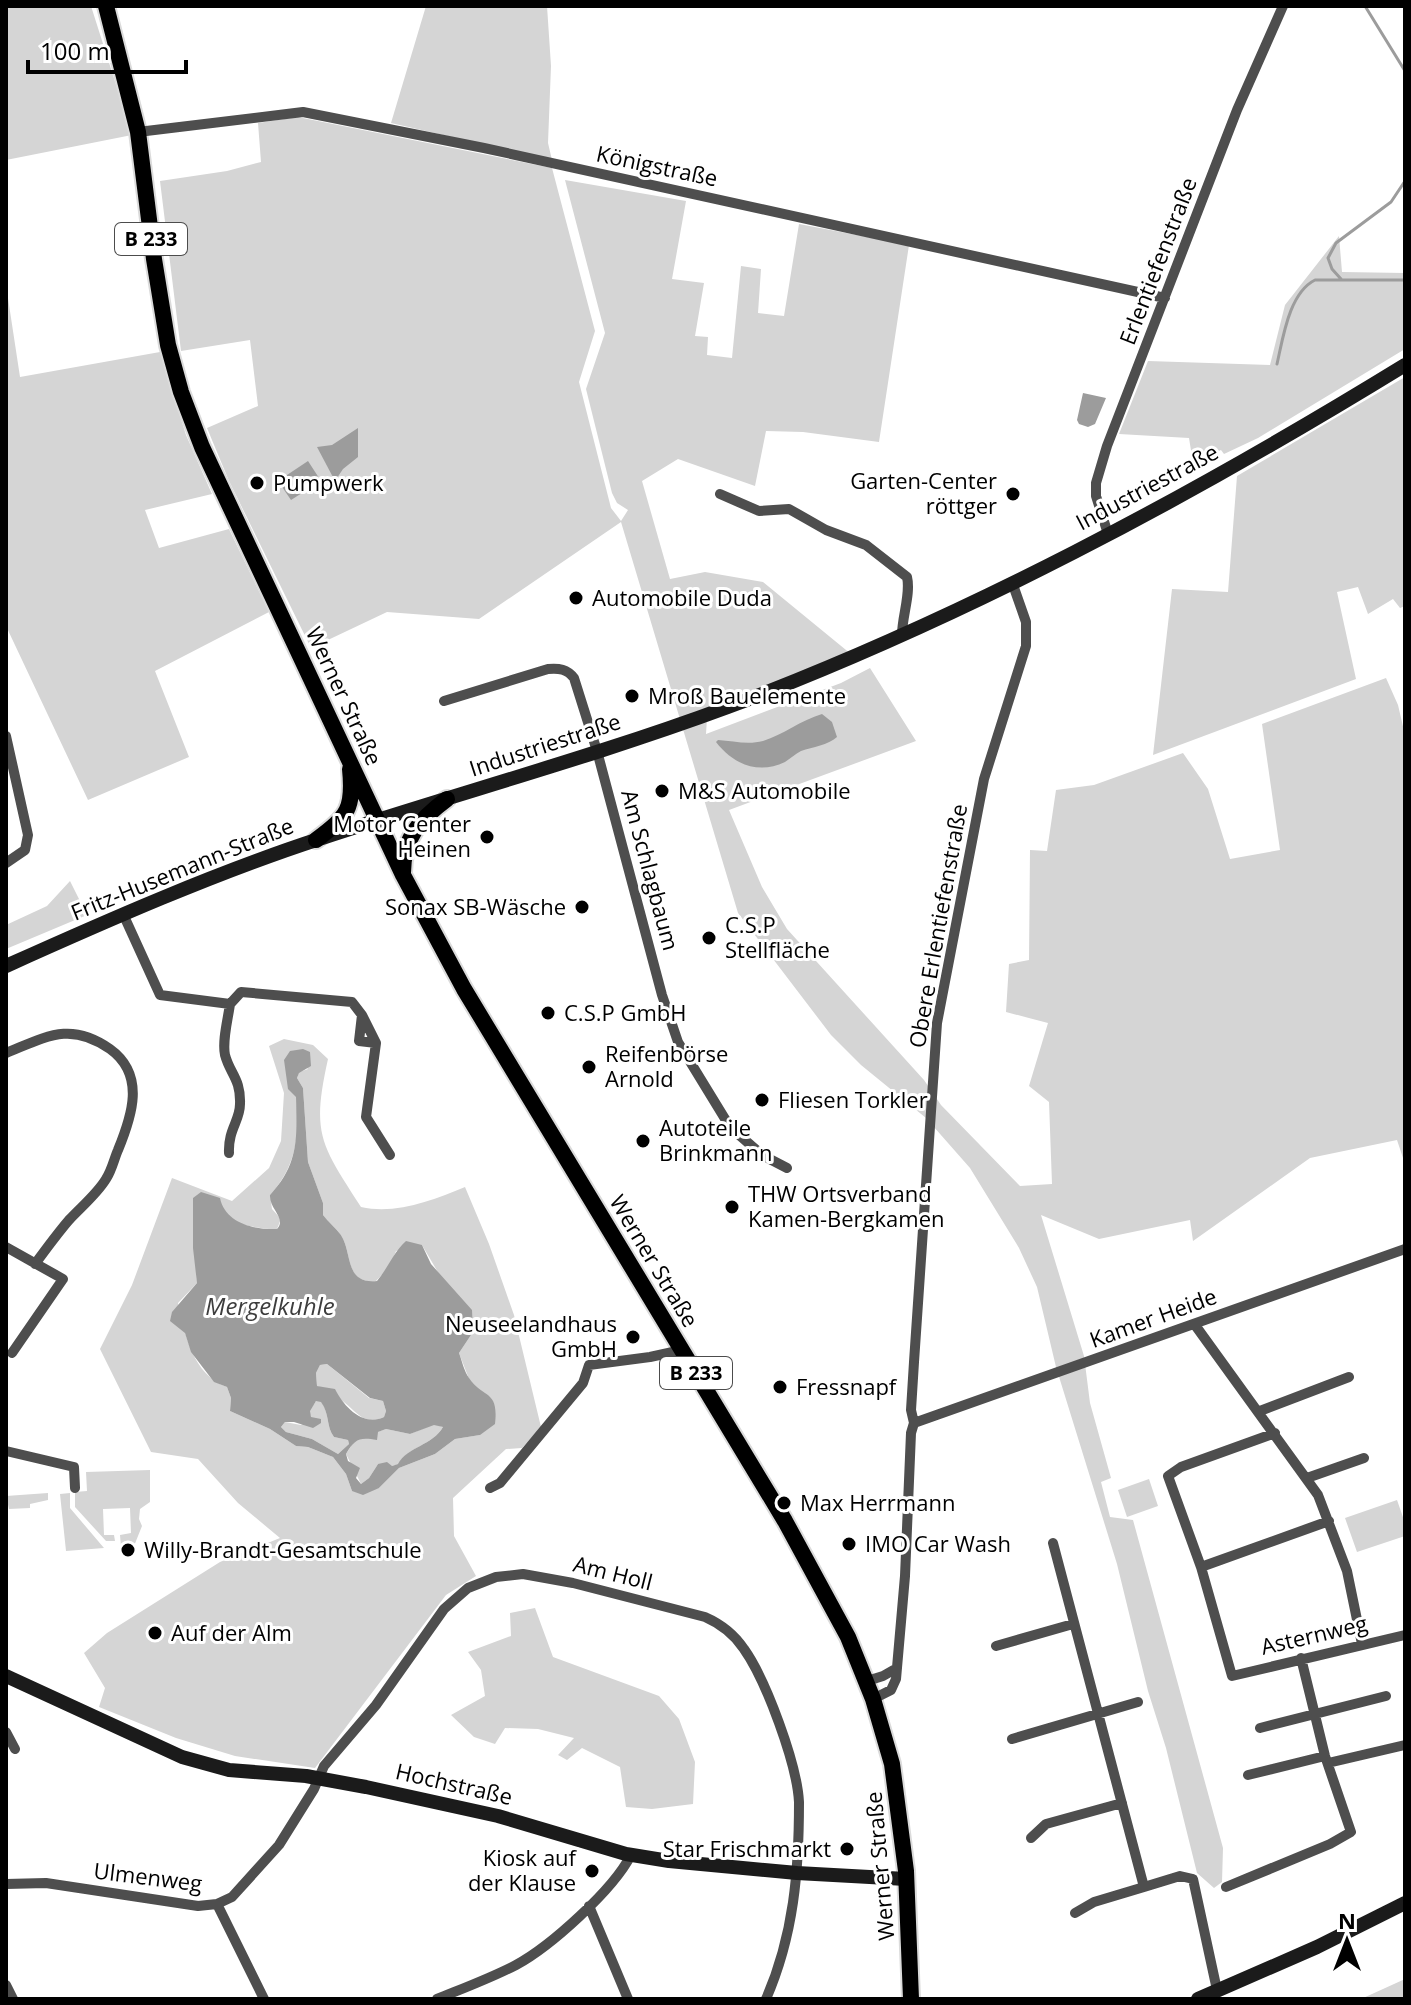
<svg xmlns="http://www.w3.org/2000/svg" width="1411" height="2005" font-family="'Open Sans',sans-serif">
	<rect width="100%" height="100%" fill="#fff"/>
	<path fill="#d5d5d5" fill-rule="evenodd" d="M6,6h85l41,129 -126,25z
		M426,6h121l4,60 -3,77 4,17 -161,-37z
		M298,117l254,51 43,163 -16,51 32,126 10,13 7,-11 -11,-7 -5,-10 -26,-104 19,-56 -40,-153 121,21 -14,78 32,4 -9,53 13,1 -1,18 25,3 9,-92 20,3 -3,44 26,3 15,-92 110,21 -30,197 -76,-10 -37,-1 -11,55 -77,-27 -36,22 28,98 35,-7 58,10 94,77 -150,59 -1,16 135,-51 29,-15 46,73 -187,69 33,77 25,42 137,151 17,25 79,81 32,-2 -3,-82 -20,-16 19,-63 -42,-11 3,-48 20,-4 1,-110 17,1 9,-61 38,-5 89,-32 25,36 22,70 50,-9 -18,-126 124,-46 12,27 7,30v429l-8,-24 -87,18 -117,83 -3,-21 -91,19 -58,-24 43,141 6,47 21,75 -10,4 9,35 23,3 90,328 -1,34 -8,6 -17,-15 -31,-125 -18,-57 -31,-127 -61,-197 -19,-80 -18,-39 -49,-80 -44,-50 -65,-53 -30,-30 -93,-122 -117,-391 -142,97 -92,-7 -76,36 -82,-167 -22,-53 51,-22 -8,-66 -69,11 -21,-170 67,-10 34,-9 -3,-39z
		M1339,236l3,36 63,1v76l-147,89 -34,16 -3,-4 -28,13 -4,-25 -70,-4 29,-73 122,4 15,-60z
		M6,285l14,92 140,-25 26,83 26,59 -67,16 14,38 70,-19 40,83 -114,59 34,86 -101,43 -82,-174z
		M1405,377v229l-5,2 -7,-9 -25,15 -10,-27 -21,5 19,87 -203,76 19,-166 56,3 9,-116z
		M70,881l17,34 -81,34v-24l41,-19z
		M284,1039l29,6 15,14c-17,76 -7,85 33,148 35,8 72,-7 104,-20l24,57 25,71 27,112 -19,21 -16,1 -53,49 1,38 22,40 -30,19 -131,173 -80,-12 -59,-18 -77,-31 6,-19 -21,-35 23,-20 113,-71 60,-24 -42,-35 -40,-44 -47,-7 -51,-103 32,-64 40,-107 60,23 37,-33 12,-27 3,-48 -15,-47zM290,1051l18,18 -9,3 -2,6 6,10 5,74 15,41v12c5,7 13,13 18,20 12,19 3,49 35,46l14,-15 6,-15 26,-6 51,87 -14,21 10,26 11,56 -25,4 -20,15 -36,14 -20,20 -27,3 -6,-17 -13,-17 -25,-10 -12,-1 -26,-17 -40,-18 1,-13 -4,-11c-34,-12 -42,-52 -49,-84l19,-20 -4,-77c26,10 55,24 84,23l4,-10 -9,-10 -2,-14c39,-42 27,-92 20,-144z
		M327,1364l42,34 14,3 3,10 -2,6c-21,10 -28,-7 -44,-18 -7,-5 -15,-9 -23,-13l-1,-13 4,-8z
		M316,1401h5c9,13 5,26 13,36l14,3 1,4 -11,10 -26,-15 -26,-7 -5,-5 4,-5 16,3 10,-7 -2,-7z
		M434,1424l9,3c-10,18 -36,20 -44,37l-7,2 -14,-2 -9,14 -8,6 -15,-30 9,-14 31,-11 24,5z
		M150,1470v32l-10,7 -1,10 3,7 -8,20 -13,1 -1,-12 11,-2 -1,-25 -27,1 1,26h10l1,6h-9l-31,-34v-15l12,-1 -1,-19z
		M1149,1479l9,27 -31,11 -9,-27z
		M48,1493v7l-18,4v4l-21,1 -3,-13z
		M70,1493v15l34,40 -38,3 -6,-57z
		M1397,1500l8,23v13l-48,16 -12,-34z
		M535,1608l18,49 106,39 20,23 16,43 -2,42 -41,5 -26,-2 -6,-40 -38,-19 -15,12 -9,-5 16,-17 -36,-9 -33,-1 -10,16 -21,-7 -23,-22 34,-19 -4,-26 -13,-18 43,-16 -1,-23z
		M1405,1979v20h-44z"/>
	<path fill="#9c9c9c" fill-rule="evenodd" d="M1083,393l23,5 -11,26 -7,3 -9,-3 -2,-4z
		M358,428v29l-15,12 -8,12 -18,-34 15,-2z
		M308,461l13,20 -30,19 -13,-19z
		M822,714l10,8 5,15c-9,8 -24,10 -36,14 -6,3 -10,7 -16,11 -27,13 -52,2 -69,-20l2,-2c15,1 30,5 45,1 20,-6 38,-21 59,-27z
		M303,1049l7,3 1,14 -12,7 -2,5 6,10 5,74 15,41v12c5,7 13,13 18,20 12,19 3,49 36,46 11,-13 16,-28 29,-40l16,4 9,19 41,46 1,22 -14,21c3,8 5,18 10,25 14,21 30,11 26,46l-15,11 -25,4 -20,15 -36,14 -20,20 -16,7 -11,-4 -6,-17 -13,-17 -25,-10 -12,-1 -26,-17 -40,-18 1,-13 -4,-11 -13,-5 -23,-30 -6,-19 -15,-12 2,-9 25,-29 -4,-35v-50l8,-6 19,6c5,25 34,32 57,31 10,-11 -8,-20 -7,-34 29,-31 27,-57 26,-98l-8,-8 -4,-29 6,-9zM327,1364l43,34 13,3 3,10 -2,6c-21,10 -40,-10 -49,-28l-18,-3 -1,-13 4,-8zM316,1401l5,1c9,12 5,25 13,35l14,3 1,4 -11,10 -26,-15 -26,-7 -5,-5 4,-5h9l19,6 8,-5v-4l-10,-2 -1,-6zM434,1425l9,2c-10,18 -36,20 -45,37l-6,2 -5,-4 -9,2 -9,14 -8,6 -5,-6 4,-10 -12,-7 -2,-7c9,-15 13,-17 31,-14l1,-8 8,-3 24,5z"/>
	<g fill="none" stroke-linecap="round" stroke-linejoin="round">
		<path stroke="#9c9c9c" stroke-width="3" d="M1365,6l40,65
			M1341,279l-9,-10 -4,-11 8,-15 55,-41 14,-21
			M1277,364c6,-26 12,-71 38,-84h90"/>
		<g stroke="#dbdbdb" stroke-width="20">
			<path id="primary" d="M106,6l32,126 16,127 14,86 13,47 21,55 201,428 61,114 321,532 63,116 25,62 19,65 14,107 5,128
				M316,840c32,-24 38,-31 34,-71
				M403,873c0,-35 17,-54 44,-74"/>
		</g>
		<path stroke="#4e4e4e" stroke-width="10" d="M138,132l165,-20 181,36 681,150
			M720,494l39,17 30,-2 37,21 40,15 41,32c4,17 -5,39 -5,58
			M1108,534l-12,-38v-13l11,-37 130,-336 46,-104
			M444,701l104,-32c11,-1 19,0 26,9l23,73 65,244 16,47 52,85 32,28 25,13
			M6,736l22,99 -3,15 -19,13
			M124,916l36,79 70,9
			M230,1004l11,-12 111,10 10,13 14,28 -10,74 24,38
			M362,1015l-3,26 17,2
			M6,1053c40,-16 64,-32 104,-4 36,26 22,67 8,101 -4,9 -6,20 -12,29 -9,15 -25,28 -37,41 -12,14 -23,29 -34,44
			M229,1153c-1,-24 11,-32 11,-49 1,-25 -10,-30 -15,-49 -3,-14 3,-36 5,-51
			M6,1247l57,32 -51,74
			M1195,1325l123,170 29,76 15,73
			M1260,1411l89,-34
			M914,1423l491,-174
			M1275,1433l-94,34 -13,9 33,91 31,109 173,-41
			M6,1451l68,16 1,21
			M1307,1478l57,-20
			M490,1488l10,-5 83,-100 6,-18 61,-8 32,-7
			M1053,1543l91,344 36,-11 13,3 24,111
			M1201,1567l128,-46
			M996,1646l77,-22
			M867,1681l16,-5 14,-8
			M873,1699l18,-9 5,-11 9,-103 6,-143 3,-10 -3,-13 3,-48 23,-339 47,-244 42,-133v-24l-14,-40
			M1260,1728l126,-32
			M6,1732l9,17
			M1012,1739l126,-37
			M1328,1763l77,-18
			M1248,1775l77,-19
			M1031,1838l15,-14 76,-21
			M6,1884l40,-1 152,23 19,-2 15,-7 47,-52 35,-56 10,-23 52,-61 68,-96 24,-21 28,-11 27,-3 50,9 132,34c16,7 29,17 39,32 22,31 53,115 55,153 0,69 -5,133 -33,197
			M1226,1887l104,-43 21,-12 -26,-76 -24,-98
			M217,1904l47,95
			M589,1906l39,93
			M1075,1913l19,-11 50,-15
			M6,1985l7,14
			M437,1999c27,-11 54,-21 79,-34 35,-19 97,-75 115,-110"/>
		<path stroke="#1b1b1b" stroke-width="14" d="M6,966c100,-45 209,-93 313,-127 136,-45 274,-82 409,-132 236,-89 462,-210 677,-342
			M6,1676l176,81 47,13 77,6 60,11 132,29 128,38 43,7 128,12 109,6
			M1198,1999l119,-52 88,-44"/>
		<use href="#primary" stroke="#000" stroke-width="16"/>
	</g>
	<g fill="#000" stroke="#fff" stroke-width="3">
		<circle cx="257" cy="483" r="8"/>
		<circle cx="1013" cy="494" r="8"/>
		<circle cx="576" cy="598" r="8"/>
		<circle cx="632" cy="696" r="8"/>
		<circle cx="662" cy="791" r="8"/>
		<circle cx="487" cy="837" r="8"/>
		<circle cx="582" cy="907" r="8"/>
		<circle cx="709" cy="938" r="8"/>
		<circle cx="548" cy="1013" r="8"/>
		<circle cx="589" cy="1067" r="8"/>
		<circle cx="762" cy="1100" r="8"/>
		<circle cx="643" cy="1141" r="8"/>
		<circle cx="732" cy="1207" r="8"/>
		<circle cx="633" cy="1337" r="8"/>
		<circle cx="780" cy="1387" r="8"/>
		<circle cx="784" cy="1503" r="8"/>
		<circle cx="849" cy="1544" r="8"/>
		<circle cx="128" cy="1550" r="8"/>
		<circle cx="155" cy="1633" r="8"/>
		<circle cx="847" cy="1849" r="8"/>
		<circle cx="592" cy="1871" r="8"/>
	</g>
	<g text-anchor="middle" stroke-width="6" stroke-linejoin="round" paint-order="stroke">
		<g fill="#fff" stroke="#4c4c4c" stroke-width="2">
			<rect x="115" y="223" width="72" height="32" rx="6"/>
			<rect x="660" y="1357" width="72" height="32" rx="6"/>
		</g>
		<g font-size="20" font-weight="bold" fill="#000">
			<text x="151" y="246">B 233</text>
			<text x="696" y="1380">B 233</text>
		</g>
		<g font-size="22" fill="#000" stroke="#fff">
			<text transform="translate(657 166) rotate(12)" y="8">Königstraße</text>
			<text transform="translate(1158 261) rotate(-69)" y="8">Erlentiefenstraße</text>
			<text transform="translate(1147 487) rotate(-28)" y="8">Industriestraße</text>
			<text transform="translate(344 696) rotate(65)" y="8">Werner Straße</text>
			<text transform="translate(545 745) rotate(-18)" y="8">Industriestraße</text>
			<text transform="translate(182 869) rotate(-22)" y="8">Fritz-Husemann-Straße</text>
			<text transform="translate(650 870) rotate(75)" y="8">Am Schlagbaum</text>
			<text transform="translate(938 926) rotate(-80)" y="8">Obere Erlentiefenstraße</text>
			<text transform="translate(654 1261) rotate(59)" y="8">Werner Straße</text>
			<text transform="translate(1153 1318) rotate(-20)" y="8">Kamer Heide</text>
			<text transform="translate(613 1573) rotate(14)" y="8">Am Holl</text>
			<text transform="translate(1314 1635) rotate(-13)" y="8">Asternweg</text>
			<text transform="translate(454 1784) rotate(13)" y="8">Hochstraße</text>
			<text transform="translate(880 1866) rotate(-95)" y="8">Werner Straße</text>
			<text transform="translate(148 1877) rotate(7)" y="8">Ulmenweg</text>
		</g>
		<g font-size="22" fill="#000" stroke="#fff" text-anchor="start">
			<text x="997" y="489" text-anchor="end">Garten-Center<tspan x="997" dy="25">röttger</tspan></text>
			<text x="273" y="491">Pumpwerk</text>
			<text x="592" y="606">Automobile Duda</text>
			<text x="648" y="704">Mroß Bauelemente</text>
			<text x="678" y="799">M&amp;S Automobile</text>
			<text x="471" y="832" text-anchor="end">Motor Center<tspan x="471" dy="25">Heinen</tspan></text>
			<text x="566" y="915" text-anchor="end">Sonax SB-Wäsche</text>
			<text x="725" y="933">C.S.P<tspan x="725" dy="25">Stellfläche</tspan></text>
			<text x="564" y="1021">C.S.P GmbH</text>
			<text x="605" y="1062">Reifenbörse<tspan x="605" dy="25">Arnold</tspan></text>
			<text x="778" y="1108">Fliesen Torkler</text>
			<text x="659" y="1136">Autoteile<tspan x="659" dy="25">Brinkmann</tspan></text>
			<text x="748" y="1202">THW Ortsverband<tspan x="748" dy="25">Kamen-Bergkamen</tspan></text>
			<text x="617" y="1332" text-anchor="end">Neuseelandhaus<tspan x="617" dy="25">GmbH</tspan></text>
			<text x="796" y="1395">Fressnapf</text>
			<text x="800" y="1511">Max Herrmann</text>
			<text x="865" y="1552">IMO Car Wash</text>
			<text x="144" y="1558">Willy-Brandt-Gesamtschule</text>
			<text x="171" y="1641">Auf der Alm</text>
			<text x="831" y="1857" text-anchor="end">Star Frischmarkt</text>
			<text x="576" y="1866" text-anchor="end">Kiosk auf<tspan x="576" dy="25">der Klause</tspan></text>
		</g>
		<g font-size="24" font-style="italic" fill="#3d3d3d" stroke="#fff">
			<text x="270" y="1315">Mergelkuhle</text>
		</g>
	</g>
	<rect width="1411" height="2005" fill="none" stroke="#000000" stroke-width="16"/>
	<g transform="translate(1347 1941)" stroke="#ffffff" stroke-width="6" paint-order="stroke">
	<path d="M0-6L14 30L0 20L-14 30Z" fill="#000000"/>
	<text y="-12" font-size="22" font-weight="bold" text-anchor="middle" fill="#000000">N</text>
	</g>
	<path d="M28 60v12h158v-12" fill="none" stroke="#000000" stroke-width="4"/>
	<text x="40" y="60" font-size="24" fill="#000000" stroke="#ffffff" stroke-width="6" paint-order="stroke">100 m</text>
</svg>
